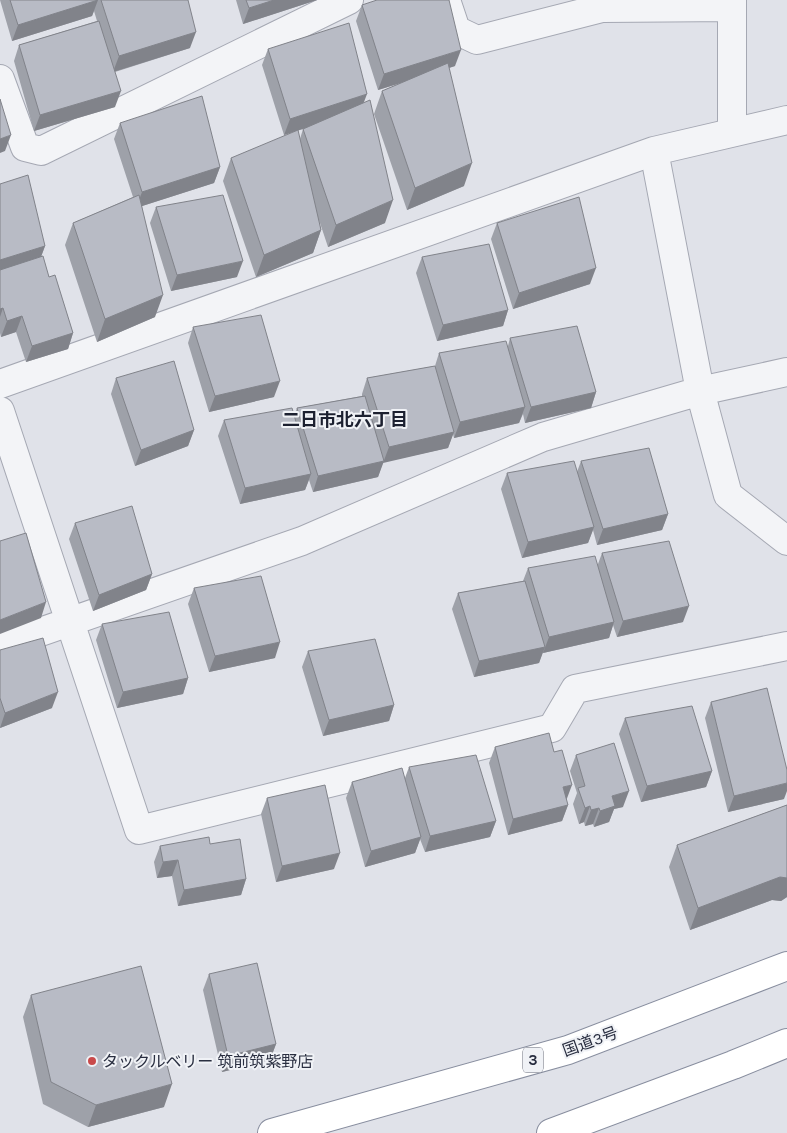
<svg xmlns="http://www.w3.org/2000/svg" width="787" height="1133" font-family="Karla,'Noto Sans JP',sans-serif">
	<rect width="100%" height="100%" fill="#e0e2e9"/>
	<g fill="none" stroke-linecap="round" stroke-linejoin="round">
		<g stroke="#a5a8b3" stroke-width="30">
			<path id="minor" d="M446,0l10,30 21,10 125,-32 130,-1
				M732,0v132
				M0,79l25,68 16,4 308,-151
				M654,151l46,240 28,104 59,46
				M0,384l654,-233 133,-31
				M0,411l139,419 413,-102 23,-39 212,-43
				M0,646l302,-105 241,-104 157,-46 87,-19"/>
		</g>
		<g stroke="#888e9f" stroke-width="30">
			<path id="trunk" d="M272,1133l296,-83 219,-84
				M551,1133l182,-68 54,-22"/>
		</g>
		<use href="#minor" stroke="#f3f4f7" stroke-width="28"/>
		<use href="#trunk" stroke="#fff" stroke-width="28"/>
	</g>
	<path fill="#9ea1a9" d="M0,0h188l2,48 -75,24v35l-81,24 -20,-70 5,-16 78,-24 -3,-10 -2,5 -80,25z
		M236,0h81l-74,24z
		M362,5l93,61 -6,2 15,118 -57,24 -33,-96 8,-23 19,-8 -23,7 -22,-69z
		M268,49l95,54 22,120 -57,24 -9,-27 2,10 -8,23 -57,24 -33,-96 8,-23 69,-19 3,-10 6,-2 -25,8 -22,-70z
		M120,123l100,44 -6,16 -72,23 13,111 -58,25 -32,-97 8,-22 60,-26 -19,-58z
		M0,184l45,62 -4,11 8,20 24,56 -5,16 -42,13 -10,-30 -15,5 -1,-4z
		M156,207l81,70 -66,14 -21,-68z
		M497,223l93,61 -77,25 -22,-70z
		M422,257l86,53 -5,16 -66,15 -21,-68z
		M193,327l81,70 -65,15 -21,-69z
		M510,338l86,54 -5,16 -66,15 -2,-9 -4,9 -65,15 -1,-4 -5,14 -65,14 -5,15 -65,15 -4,-12 -4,10 -65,14 -22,-68 6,-16 70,-4 3,-8 65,-12v-2l5,-16 68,-12 4,-13 69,-7z
		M116,378l78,52 -6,16 -53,20 -24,-72z
		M581,461l87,53 -6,16 -65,15 -4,-15 -5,13 -66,15 -21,-69 6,-16 70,-1z
		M75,523l77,51 -6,16 -53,21 -24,-72z
		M602,553l81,69 -66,15 -4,-12 -4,13 -66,15v-2l-4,12 -65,14 -22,-68 6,-16 65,-12 5,-13 70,-4z
		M194,588l81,70 -66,14 -21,-68z
		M102,624l86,54 -5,16 -66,14 -21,-68z
		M0,650l52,58 -52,20z
		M308,651l86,54 -5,16 -66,15 -21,-69z
		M711,702l73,97 -56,13 -23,-94z
		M625,718l87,53 -6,16 -65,15 -22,-68z
		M495,747l73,58 -6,16 -54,14 -19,-72z
		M576,755l47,52 -9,2 -5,13 -15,5 -1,-3 -8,2 -1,-4 -5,2 -6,-20 4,-11 -7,-22z
		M409,767l87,54 -6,16 -65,15 -5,-13 -5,14 -50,14 -19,-69 6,-16 53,-4z
		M267,798l67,71 -58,13 -15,-68z
		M787,805v92l-6,4 -9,-1 -82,30 -21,-63 8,-22z
		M210,844l36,35 -5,16 -63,11 -6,-30 -15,2 -3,-16 6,-16z
		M209,974l67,70 -6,16 -48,12 -19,-82z
		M31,995l133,112 -76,20 -45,-23 -20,-87z"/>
	<path fill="#81838a" d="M98,0l-6,16 -80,25 6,-16z
		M274,0h43l-74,24 6,-16z
		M196,32l-6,16 -77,24 6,-16z
		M461,50l-6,16 -77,24 6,-16z
		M121,91l-6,16 -81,24 6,-16z
		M367,94l-6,16 -77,25 6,-16z
		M11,135l-6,16 -5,2v-14z
		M472,163l-8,23 -57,24 8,-22z
		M220,167l-6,16 -78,25 6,-16z
		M393,200l-8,23 -57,24 8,-22z
		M321,230l-8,23 -57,24 8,-22z
		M45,246l-6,16 -39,13v-15z
		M243,261l-6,16 -66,14 6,-16z
		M596,268l-6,16 -77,25 6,-16z
		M163,295l-8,22 -58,25 8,-23z
		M3,308l-3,9v-8z
		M508,310l-5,16 -66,15 6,-16z
		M22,316l-6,16 -15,5 6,-16z
		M73,333l-5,16 -42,13 6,-16z
		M280,381l-6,16 -65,15 6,-16z
		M596,392l-5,16 -66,15 6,-16z
		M525,407l-6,16 -65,15 6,-16z
		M194,430l-6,16 -53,20 6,-16z
		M454,432l-6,16 -65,15 6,-16z
		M384,461l-6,16 -65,15 5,-16z
		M311,474l-6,16 -65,14 5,-16z
		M668,514l-6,16 -65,15 6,-16z
		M594,527l-6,16 -66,15 6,-16z
		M152,574l-6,16 -53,21 6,-16z
		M46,602l-5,16 -41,16v-14z
		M689,606l-6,16 -66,15 6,-16z
		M614,622l-5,16 -66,15 6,-16z
		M280,642l-5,16 -66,14 6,-16z
		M545,647l-6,16 -65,14 5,-16z
		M188,678l-5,16 -66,14 6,-16z
		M58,692l-6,16 -52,20 5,-15z
		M394,705l-5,16 -66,15 6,-16z
		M712,771l-6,16 -65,15 6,-16z
		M787,783v8l-3,8 -56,13 6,-16z
		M572,785l-6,16 -3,-14z
		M629,791l-6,16 -9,2 -5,13 -15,5 6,-16 12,-15z
		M568,805l-6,16 -54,14 5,-16z
		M590,806l-6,16 -5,2 6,-16z
		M599,808l-6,16 -8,2 6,-16z
		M496,821l-6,16 -65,15 5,-16z
		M421,837l-6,16 -50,14 6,-16z
		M340,853l-6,16 -58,13 6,-16z
		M178,860l-6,16 -15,2 6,-16z
		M780,877l7,1v19l-6,4 -9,-1 -82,30 8,-22z
		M246,879l-5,16 -63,11 6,-16z
		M276,1044l-6,16 -48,12 6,-16z
		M172,1084l-8,23 -76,20 8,-22z"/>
	<path fill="#b8bbc5" stroke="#81838a" d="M10,0h88l-80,25z
		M101,0h87l8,32 -77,24z
		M246,0h28l-25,8z
		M377,0h72l12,50 -77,24 -22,-69z
		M99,21l22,70 -81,24 -21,-70z
		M349,23l18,71 -77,25 -22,-70z
		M448,63l24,100 -57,25 -33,-97z
		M202,96l18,71 -78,25 -22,-69z
		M0,99l11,36 -11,4z
		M370,100l23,100 -57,25 -33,-96z
		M298,130l23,100 -57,25 -33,-97z
		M28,175l17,71 -45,14v-76z
		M139,195l24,100 -58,24 -32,-96z
		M223,195l20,66 -66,14 -21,-68z
		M579,197l17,71 -77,25 -22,-70z
		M489,244l19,66 -65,15 -21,-68z
		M43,256l6,21 6,-2 18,58 -41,13 -10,-30 -15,5 -4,-13 -3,1v-39z
		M261,315l19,66 -65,15 -22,-69z
		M577,326l19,66 -65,15 -21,-69z
		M506,341l19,66 -65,15 -21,-69z
		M174,361l20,69 -53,20 -25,-72z
		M435,366l19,66 -65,15 -22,-69z
		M365,396l19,65 -66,15 -21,-68z
		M292,408l19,66 -66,14 -21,-68z
		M649,448l19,66 -65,15 -22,-68z
		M574,461l20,66 -66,15 -21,-69z
		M132,506l20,68 -53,21 -24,-72z
		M26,533l20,69 -46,18v-79z
		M669,541l20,65 -66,15 -21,-68z
		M595,556l19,66 -65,15 -21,-69z
		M261,576l19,66 -65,14 -21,-68z
		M525,581l20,66 -66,14 -21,-68z
		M169,612l19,66 -65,14 -21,-68z
		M43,638l15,54 -53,21 -5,-15v-48z
		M375,639l19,66 -65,15 -21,-69z
		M767,688l20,82v13l-53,13 -23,-94z
		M692,706l20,65 -65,15 -22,-68z
		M549,733l5,19 8,-2 10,35 -9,2 5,18 -55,14 -18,-72z
		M614,743l15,48 -17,5 3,10 -15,5 -1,-3 -8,2 -1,-4 -5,2 -7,-20 7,-2 -9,-31z
		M476,755l20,66 -66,15 -21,-69z
		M402,768l19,69 -50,14 -19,-69z
		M325,785l15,68 -58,13 -15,-68z
		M787,805v73l-7,-1 -82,31 -21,-63z
		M209,837l1,7 30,-5 6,40 -62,11 -6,-30 -15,2 -3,-16z
		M257,963l19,81 -48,12 -19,-82z
		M141,966l31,118 -76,21 -45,-23 -20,-87z"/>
	<circle fill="#c94a4b" stroke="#f0f2f6" stroke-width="2" cx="92" cy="1061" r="5"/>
	<g text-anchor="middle" stroke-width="4" stroke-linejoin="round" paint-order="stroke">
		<rect fill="#f0f2f6" stroke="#656977" stroke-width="1" x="523" y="1047.5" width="20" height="25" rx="4"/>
		<g font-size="15" font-weight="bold" fill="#292e40">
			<text x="533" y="1065">3</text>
		</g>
		<g font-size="16" fill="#292e40" stroke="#f0f2f6">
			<text transform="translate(590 1041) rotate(-20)" y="6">国道3号</text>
		</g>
		<g font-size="16" fill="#292e40" stroke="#f0f2f6" text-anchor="start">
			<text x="102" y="1067">タックルベリー 筑前筑紫野店</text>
		</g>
		<g font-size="18" font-weight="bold" fill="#1c2030" stroke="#f0f2f6">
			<text x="345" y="426">二日市北六丁目</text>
		</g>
	</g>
</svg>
